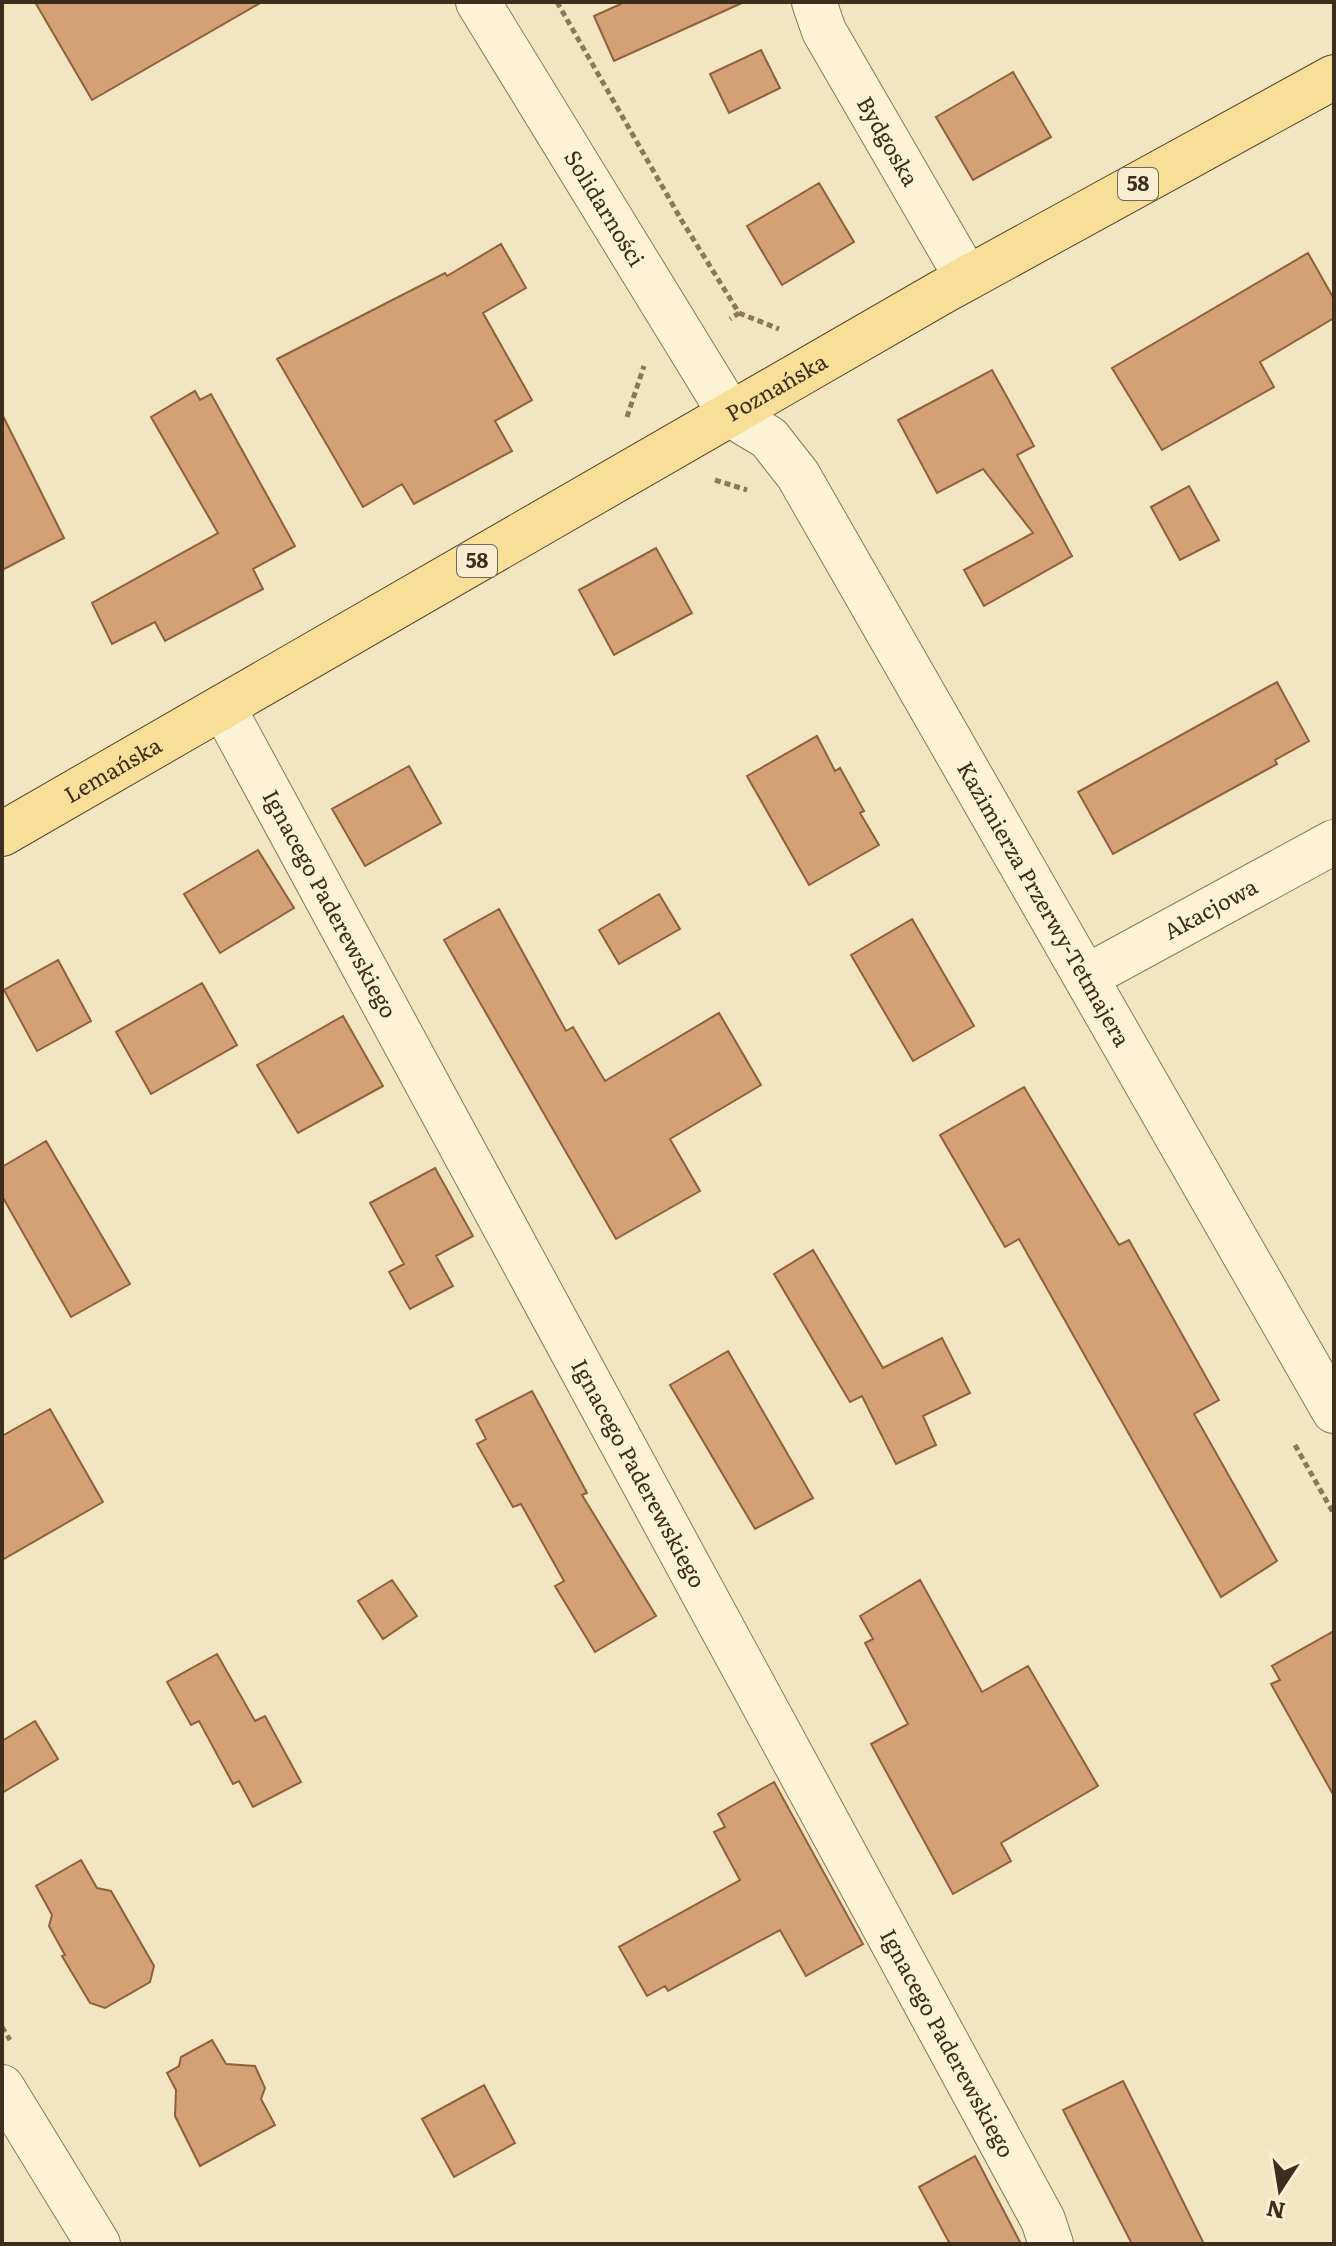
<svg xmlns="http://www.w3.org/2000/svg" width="1336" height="2246" font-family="Literata,serif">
	<rect width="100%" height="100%" fill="#f2e6c2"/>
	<path fill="#d3a175" stroke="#8f603b" stroke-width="2" d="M35,2h227l-170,98z
		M625,2h119l-130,59 -20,-45z
		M761,50l19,38 -51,25 -19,-39z
		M1013,72l38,65 -78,43 -37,-63z
		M819,183l35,59 -72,43 -35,-59z
		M501,244l25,44 -43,25 49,87 -37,21 17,30 -98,53 -12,-20 -39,23 -86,-148 168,-86 2,3z
		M1308,253l26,46v19l-74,44 14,25 -112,63 -50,-82z
		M992,370l42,76 -17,9 55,101 -88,50 -20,-36 69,-37 -50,-64 -46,24 -39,-73z
		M195,391l5,9 11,-6 84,152 -42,23 10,20 -98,52 -10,-19 -43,22 -20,-41 126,-70 -67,-116z
		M2,414l62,124 -62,32z
		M1189,486l30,54 -39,20 -29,-53z
		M656,548l36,65 -78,42 -35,-65z
		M1277,682l32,59 -34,19 2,4 -164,90 -35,-62z
		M817,736l18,35 5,-3 24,43 -4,2 19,32 -70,40 -62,-109z
		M409,766l32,57 -76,43 -33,-57z
		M258,850l36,58 -74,45 -36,-59z
		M659,894l21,35 -61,35 -20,-34z
		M499,909l67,122 7,-4 32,54 114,-68 42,72 -91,54 30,52 -84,48 -172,-299z
		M912,919l62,107 -61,35 -62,-106z
		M58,960l33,61 -54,30 -33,-61z
		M202,983l35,62 -86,49 -35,-62z
		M343,1016l40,70 -85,47 -41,-68z
		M1024,1087l95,158 10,-5 90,160 -25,14 83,147 -56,36 -202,-358 -14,8 -65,-112z
		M46,1141l84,143 -59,33 -69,-121v-29z
		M435,1168l38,68 -37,20 17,30 -43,23 -21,-37 15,-8 -34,-61z
		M813,1250l70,118 59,-30 28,55 -47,23 13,29 -40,19 -34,-68 -12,6 -76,-128z
		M728,1351l85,147 -58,31 -85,-144z
		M532,1391l55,102 -5,2 74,121 -61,36 -40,-66 9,-5 -43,-77 -8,3 -36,-63 9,-5 -10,-19z
		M50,1409l53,93 -101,58v-124z
		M392,1580l25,36 -34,23 -25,-38z
		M920,1580l62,112 46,-26 70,120 -97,57 10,18 -58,33 -82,-150 37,-20 -43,-81 8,-4 -13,-23z
		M1334,1631v165l-63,-112 9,-4 -8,-14z
		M217,1654l38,67 10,-5 36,66 -48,25 -14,-26 -6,3 -34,-63 -8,4 -24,-43z
		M35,1721l23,38 -56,34v-52z
		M774,1782l89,162 -57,32 -26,-46 -112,61 -3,-5 -18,10 -28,-49 121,-67 -26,-48 11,-5 -7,-13z
		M81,1860l16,28 14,3 43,75 -4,16 -45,26 -15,-5 -28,-47 3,-1 -16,-29 3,-11 -16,-29z
		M212,2040l14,24 29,2 10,22 -4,11 14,26 -75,41 -25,-50 1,-26 -9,-17 12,-7 2,-9z
		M1123,2081l38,76 43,87h-72l-69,-134z
		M484,2085l31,58 -61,34 -32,-58z
		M975,2156l46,88h-71l-31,-57z"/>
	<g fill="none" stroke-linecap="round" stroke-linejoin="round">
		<g stroke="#8d7757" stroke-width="46">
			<g id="minor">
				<path id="s1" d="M478,2l253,413 38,23 29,37 536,936"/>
				<path id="s2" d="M814,2l10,29 143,247"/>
				<path id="s3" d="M223,707l820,1513 8,24"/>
				<path id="s4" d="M1086,977l248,-135"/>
				<path d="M2,2087l96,157"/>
			</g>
		</g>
		<g stroke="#5b442c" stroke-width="46">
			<g id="major">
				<path id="s5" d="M2,834l940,-542 392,-215"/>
			</g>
		</g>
		<path stroke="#8d7757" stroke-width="5" stroke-dasharray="6 4" stroke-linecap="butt" d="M557,2l125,219 57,92 -9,6
			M739,313l40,16
			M627,417l17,-51
			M715,480l32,10
			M1295,1445l39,69
			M2,2027l8,13"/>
		<use href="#minor" stroke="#fcf2d6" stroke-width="44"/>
		<use href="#major" stroke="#f8df97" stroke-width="44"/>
	</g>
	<g text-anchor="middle" stroke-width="7" stroke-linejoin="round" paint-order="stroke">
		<g fill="#f8efd2" stroke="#746753" stroke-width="2">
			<rect x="1118" y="168" width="40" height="32" rx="6"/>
			<rect x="457" y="545" width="40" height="32" rx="6"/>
		</g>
		<g font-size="20" font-weight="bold" fill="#3c2d1d">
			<text x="1138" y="191">58</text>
			<text x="477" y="568">58</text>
		</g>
		<g font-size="22" fill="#3c2d1d" stroke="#f8efd2">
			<text dy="8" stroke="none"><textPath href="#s2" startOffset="158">Bydgoska</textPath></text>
			<text dy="8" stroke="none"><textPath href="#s1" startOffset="242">Solidarności</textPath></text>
			<text dy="8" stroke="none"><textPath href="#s5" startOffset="894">Poznańska</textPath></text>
			<text dy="8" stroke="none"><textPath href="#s5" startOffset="128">Lemańska</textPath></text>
			<text dy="8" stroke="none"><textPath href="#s3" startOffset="224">Ignacego Paderewskiego</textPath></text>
			<text dy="8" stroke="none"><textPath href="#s1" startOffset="1070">Kazimierza Przerwy-Tetmajera</textPath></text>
			<text dy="8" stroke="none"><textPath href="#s4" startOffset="142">Akacjowa</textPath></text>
			<text dy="8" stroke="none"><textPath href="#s3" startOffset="872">Ignacego Paderewskiego</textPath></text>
			<text dy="8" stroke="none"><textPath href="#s3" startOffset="1520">Ignacego Paderewskiego</textPath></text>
		</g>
	</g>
	<rect width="1336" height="2246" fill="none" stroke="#3c2d1d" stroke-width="8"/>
	<g transform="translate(1280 2190) rotate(192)" stroke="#f8efd2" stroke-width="6" paint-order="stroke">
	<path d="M0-6L14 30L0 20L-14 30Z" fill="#3c2d1d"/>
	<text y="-12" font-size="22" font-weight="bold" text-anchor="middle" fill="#3c2d1d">N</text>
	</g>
</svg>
